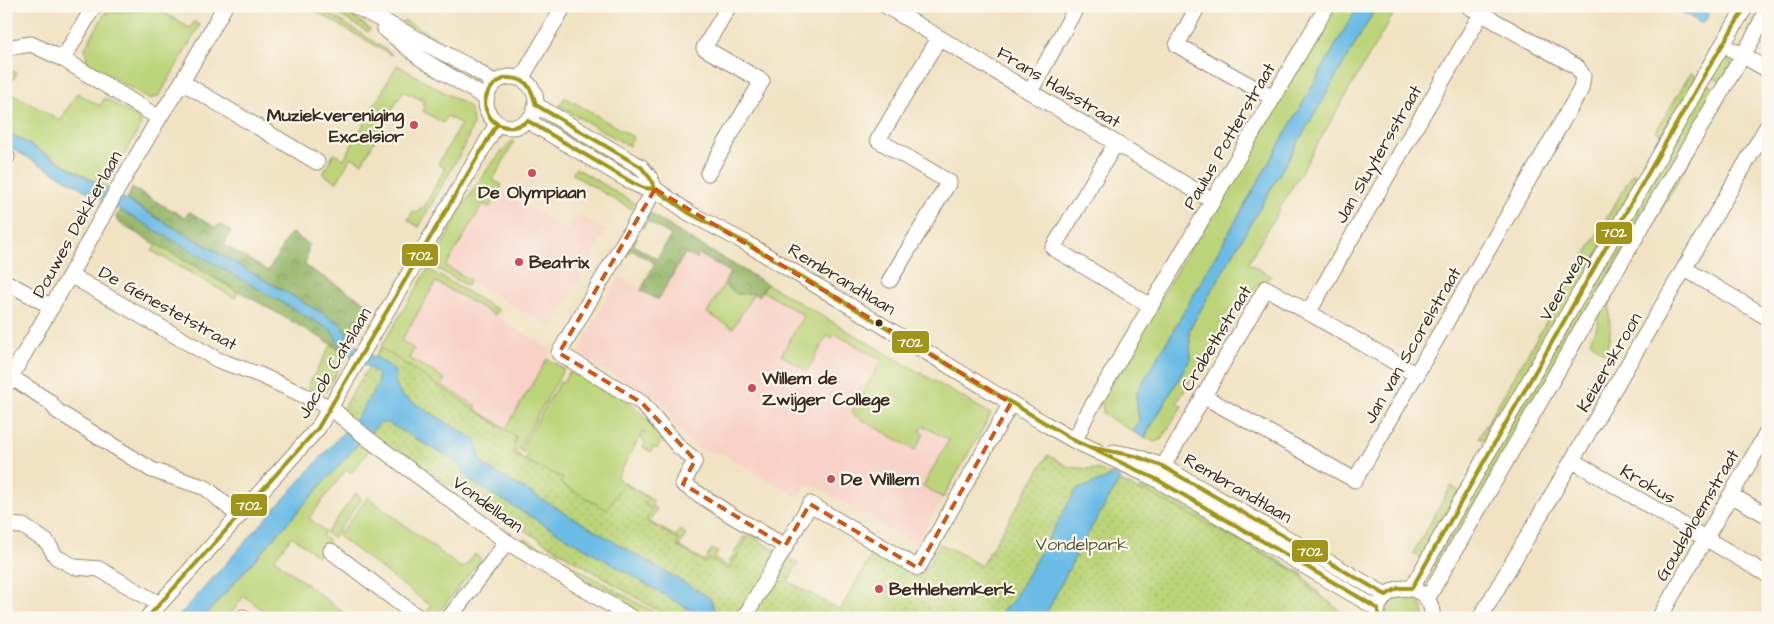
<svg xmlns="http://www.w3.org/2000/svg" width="1774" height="624" font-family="'Architects Daughter',sans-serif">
	<defs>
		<pattern id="forest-crowns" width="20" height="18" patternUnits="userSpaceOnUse" patternTransform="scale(1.25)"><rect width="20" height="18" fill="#95b669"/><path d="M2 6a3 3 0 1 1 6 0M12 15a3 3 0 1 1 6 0" fill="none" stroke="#7b9456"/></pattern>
		<pattern id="park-dots" width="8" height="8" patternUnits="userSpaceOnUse" patternTransform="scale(1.25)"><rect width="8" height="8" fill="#bcd479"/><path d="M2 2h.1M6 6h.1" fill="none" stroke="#a2b668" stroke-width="1.8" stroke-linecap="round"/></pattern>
	</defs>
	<rect width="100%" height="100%" fill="#fbf7ec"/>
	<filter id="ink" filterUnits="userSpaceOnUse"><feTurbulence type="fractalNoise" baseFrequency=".02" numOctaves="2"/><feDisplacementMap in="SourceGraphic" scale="10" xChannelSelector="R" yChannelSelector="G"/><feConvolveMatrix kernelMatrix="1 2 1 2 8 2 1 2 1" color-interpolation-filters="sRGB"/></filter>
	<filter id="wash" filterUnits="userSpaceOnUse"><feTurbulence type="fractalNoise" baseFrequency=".0096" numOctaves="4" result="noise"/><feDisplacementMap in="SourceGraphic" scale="20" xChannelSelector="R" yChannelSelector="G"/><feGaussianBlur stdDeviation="1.12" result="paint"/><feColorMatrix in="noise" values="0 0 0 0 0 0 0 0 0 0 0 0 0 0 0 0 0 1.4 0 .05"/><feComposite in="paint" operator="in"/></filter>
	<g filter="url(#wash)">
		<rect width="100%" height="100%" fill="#f0e2c2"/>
		<path fill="#f7d1c6" d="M499,190l69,40 9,-16 30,17 -55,97 -105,-61 36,-64 7,4z
			M685,253l14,1 31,18 -22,41 25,15 21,-35 5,3 3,-5 42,24 -23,40 26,16 20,-35 8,-2 47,26 33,90 9,-16 -5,-3 4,-6 26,16 -26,45 20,12 -25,42 -7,1 -96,-55 -11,1 -6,10 -75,-43 -23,-5 -12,-9 -11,-12 -7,-13 -1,-9 -91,-52 6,-9 -2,-2 38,-66 21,13z
			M436,281l116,69 -45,78 -32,-19 2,-4 -37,-20 5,-6 -36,-21 -8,-17z"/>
		<path fill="#bcd479" stroke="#7c7f4c" d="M136,6h16l38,22 4,-6 6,3 -41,71 -10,3 -62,-37 -2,-14 20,-35 37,-3z
			M307,6c16,0 68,37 85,48l-1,1z
			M324,6h15l31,23 -2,3z
			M1329,6h29l-193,339 -28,47 -1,4 3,25 -6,11 -30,-18 -1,-14z
			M1377,6h21l-150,257 23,13 -2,2 -10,4 -9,15 -1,-1 -2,4h-4l-22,37h-1l-4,6 2,1 -15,26 -5,-3 -21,36 5,3 -20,33 -8,3 -9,-5 46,-79 -2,-28z
			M404,20l54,30 -2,4 -54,-31z
			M1725,59l8,3 -12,20 -14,-8 12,-14z
			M397,65l71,41 4,9 1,9 -8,21 -46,82 -11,-7 5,-9 4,2 3,-5 3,1 22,-41 -7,-4 23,-40 -14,-8 -4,7 -20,-12 2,-5 -3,-2 2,-3 -21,-10 -41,72 -11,-6 -14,25 -14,-8 11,-21 10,6z
			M13,71l4,2 -10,17 53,31 17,-28 23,13 4,-8 34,19 3,8 -35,63 -100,-57v-52h2z
			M1691,73l5,3 -17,40 -18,18 -5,-3z
			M1703,81l14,8 -278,480 -8,-5z
			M565,97l68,40 -4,9 -70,-40z
			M1726,97l-114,199c-7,21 4,36 -8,57l-14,-12 8,-17 1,-16z
			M551,118l83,48 16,19 -104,-60z
			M512,141l2,1 -21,38 9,5 -12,22 -7,-3 -37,62 24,14 -3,6 -36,-21c24,-43 46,-90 81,-124z
			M576,168l58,35 -3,6 -59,-35z
			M1633,173l4,2 -7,24 -128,221 -18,20 -5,-3z
			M157,244l81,48 -3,6 -83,-47z
			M428,269l70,41 -3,5 -59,-33 -35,59 13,8 -5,9 36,21 -4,6 36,21 -2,3 31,19 41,-69 17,10 -48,84 4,2 1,5 6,-2 1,-3 -8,-5 40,-68 3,1 6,-11 8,4 2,-3 51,29 34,35 -7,12 -4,-2 -2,5 -8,-5 3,-5 -5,-3 4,-6 -2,-2 -26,47 37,23 -3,4 6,4 -7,13 26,14 4,-6 6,4 -7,12 25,15 8,-12 6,3 -4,7 13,7 17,-30 10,6 -26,76 -353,-261z
			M724,284l13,10 17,-1 -21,35 -26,-15z
			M767,284l224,130 -48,84 -20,-12 26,-46 -26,-14 -3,5 4,3 -9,16 -64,-37 31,-53 -47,-26 -3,4 -5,-2 -20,35 -26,-16 23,-40 -42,-24z
			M331,345l17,9 -22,37 -7,1 -12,-5z
			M359,443l11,7 -19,23 -5,-3 -37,48 16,13 -3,5 7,5 -11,15 -26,-20 -18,23 76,59h-77l-29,-22 -16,22h-25z
			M1144,484l157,89 20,23 11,8 -1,2 -193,-112z
			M1451,486l11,7 -37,67 -12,-7z
			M356,493l4,4 1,3 -28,38 -7,-5z
			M368,497l93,71 6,-4 8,-10 6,5 -46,59h-7l-3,-3 6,-9 -93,-70z
			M524,538l140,80h-17l-126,-75z
			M1401,596c14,0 23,7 23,22h-38c0,-11 4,-18 15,-22z"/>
		<path fill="url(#forest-crowns)" stroke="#687044" d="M132,188l52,29 6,-5 26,16 3,-4 12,7 -7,14 44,26 21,-36 3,-2 17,12 -4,21 68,41 -20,37 -3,-2 -9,-18 -214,-124z
			M121,210l211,121 10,19 -220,-125 -5,-4 -1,-5z
			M650,213l32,21 85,50 -8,12 -6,-3 -16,1 -13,-10 6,-12 -31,-18 -3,5 -11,-6 -27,47 -17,-10 14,-27 -24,-13 -5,7 -4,-2 12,-20 3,3 -4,7 24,14 14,-24 -24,-14 -4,7 -3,-1 6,-13z"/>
		<path fill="url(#park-dots)" stroke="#7c7f4c" d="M109,6h27l7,4 -38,3z
			M381,348l135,89 -3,18 50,23 -3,5 47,27 16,-27 25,15 -4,6 8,5 -6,12 33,19 -3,5 30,18 3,-4 20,11 20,-35 49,28 -10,18 52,29 34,-59 47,26 19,-33 16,7 25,15 67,-111 21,12 32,3 42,23 1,-3 156,84 11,15 32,24 1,5h-674l-333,-201z"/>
		<path fill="#6bbbe6" stroke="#537282" d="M1358,6h19l-188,324 2,28 -47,80 -11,-6 6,-11 -3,-25 1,-4 28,-47z
			M1672,6c13,0 29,-3 37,10l-7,8z
			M6,131l335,193 9,18 40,24 5,6v9l6,14 75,45 4,18 5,8 225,132 5,13 14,7h-25l-234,-137 -14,-19 -4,-3 -64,-36h-8l-21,20 -156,175h-26l182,-203 19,-32v-8l-8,-7 -28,-18 -10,-19 -326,-186z
			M1112,473l9,5 -42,71 -35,69h-44l3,-9 7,-4 66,-115 32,-12z"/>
	</g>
	<g filter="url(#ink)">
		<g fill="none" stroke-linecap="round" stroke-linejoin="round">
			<g stroke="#968670" stroke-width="17">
				<path id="minor" d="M355,6l115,61 24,15
					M886,6l327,195
					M1198,6l-21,39 96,53
					M385,29l35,29 66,40
					M6,48l25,-4 32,15 96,59
					M1733,50l35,20
					M63,59l31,-53
					M486 102a25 25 0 1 1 50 0a25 25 0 1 1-50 0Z
					M521,79l43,-73
					M182,82l135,80
					M1030,92l47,-86
					M536,105l105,62 9,11 5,11
					M528,121l105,62 11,5 11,1 34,24 57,30 301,182 28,16 81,38 222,130
					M1116,143l-63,105 98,58
					M6,158l1,-1
					M708,173l54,-92 -58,-33 25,-42
					M655,189l-96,164 83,50 37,44 16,13 -12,24 51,33 51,29
					M1685,269l83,49
					M70,275l148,85 42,15 71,33 36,30 140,104 125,76
					M890,280l59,-98 -71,-42 61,-102
					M6,282l46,25
					M1308,313l173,-299
					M11,377l39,25 7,9 95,59 54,18 33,28
					M6,385l64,-110 47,-85 42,-72 23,-36 43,-76
					M1203,396l152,84 226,-391 2,-13 -6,-9 -109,-61
					M1075,441l10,-23 242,-412
					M1114,452l21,4 27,10 224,129
					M1573,461l195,114
					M1156,479l110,-191 151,87
					M1731,495l37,21
					M6,525l17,1 24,16 9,15 19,10 24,2 60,35
					M331,551l88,67
					M1412,588l80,-143 173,-299 38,-69 43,-71
					M1427,599l154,-269 172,-292 15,-31
					M1381,602c14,-25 54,-14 51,16
					M243,617v1
					M147,618l171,-190 179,-304
					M449,618l58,-76
					M744,618l66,-114 108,64 93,-165
					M1480,618l288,-493
					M1659,618l109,-187"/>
			</g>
			<use href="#minor" stroke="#fff" stroke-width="15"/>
			<g stroke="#fbf7ec" stroke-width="8">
				<path id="bus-1" d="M505,78c21,-1 26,8 31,27l105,62 9,11 5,11 -11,-1 -11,-5 -105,-62c-34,23 -64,-25 -23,-43z
					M655,189l34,24 57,30
					M746,243l329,198
					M746,243l329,198
					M1075,441l14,6 46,9 27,10 224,129 12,-7h14l291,-511 43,-71
					M1075,441l81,38 206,120 16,10v9
					M147,618l171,-190 179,-304"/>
			</g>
			<use href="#bus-1" stroke="#9f9518" stroke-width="4"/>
		</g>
	</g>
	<path fill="none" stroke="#d7540e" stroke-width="4" stroke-dasharray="10 6" stroke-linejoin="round" d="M655,189l356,214 -93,165 -108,-64 -25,42 -102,-62 12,-24 -53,-57 -83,-50z"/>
	<g fill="#d1495b" stroke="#fbf7ec" stroke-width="2">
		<circle cx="414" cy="125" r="5"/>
		<circle cx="532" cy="173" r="5"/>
		<circle cx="519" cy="262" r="5"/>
		<circle cx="752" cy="388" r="5"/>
		<circle cx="831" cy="479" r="5"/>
		<circle cx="879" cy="589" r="5"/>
	</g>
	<circle fill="#3b2a1e" stroke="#fbf7ec" stroke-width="2" cx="879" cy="323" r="4.5"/>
	<g text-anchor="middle" stroke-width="4.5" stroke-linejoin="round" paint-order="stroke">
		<g font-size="18" fill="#3b2a1e" stroke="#fbf7ec">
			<text transform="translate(1059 87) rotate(31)" y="6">Frans Halsstraat</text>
			<text transform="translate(1229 136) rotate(-60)" y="6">Paulus Potterstraat</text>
			<text transform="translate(1378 154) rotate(-60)" y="6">Jan Sluytersstraat</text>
			<text transform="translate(77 224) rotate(-61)" y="6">Douwes Dekkerlaan</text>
			<text transform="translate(842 279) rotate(31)" y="6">Rembrandtlaan</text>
			<text transform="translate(1562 287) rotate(-60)" y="6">Veerweg</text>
			<text transform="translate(168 308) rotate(29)" y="6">De Génestetstraat</text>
			<text transform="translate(1216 338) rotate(-59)" y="6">Crabethstraat</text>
			<text transform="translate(1412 345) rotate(-60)" y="6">Jan van Scorelstraat</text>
			<text transform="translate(1609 362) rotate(-60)" y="6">Keizerskroon</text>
			<text transform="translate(334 363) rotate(-59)" y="6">Jacob Catslaan</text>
			<text transform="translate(1648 484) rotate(30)" y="6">Krokus</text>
			<text transform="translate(1238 488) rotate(30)" y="6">Rembrandtlaan</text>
			<text transform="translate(488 504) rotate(36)" y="6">Vondellaan</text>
			<text transform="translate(1697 515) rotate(-60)" y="6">Goudsbloemstraat</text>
		</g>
		<g font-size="18" font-weight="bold" fill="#3b2a1e" stroke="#fbf7ec" text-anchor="start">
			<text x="404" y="121" text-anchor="end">Muziekvereniging<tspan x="404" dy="21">Excelsior</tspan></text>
			<text x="532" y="198" text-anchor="middle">De Olympiaan</text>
			<text x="529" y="268">Beatrix</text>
			<text x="762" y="384">Willem de<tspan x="762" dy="21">Zwijger College</tspan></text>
			<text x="841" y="485">De Willem</text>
			<text x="889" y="595">Bethlehemkerk</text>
		</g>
		<g font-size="18" fill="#5b5435" stroke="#fbf7ec">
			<text x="1082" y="550">Vondelpark</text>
		</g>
	</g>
	<g stroke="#fbf7ec" stroke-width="2">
		<rect x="1595" y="221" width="38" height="24" rx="5" fill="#9f9518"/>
		<rect x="401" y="243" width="38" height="24" rx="5" fill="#9f9518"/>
		<rect x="891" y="330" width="39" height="24" rx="5" fill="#9f9518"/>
		<rect x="230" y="493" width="38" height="24" rx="5" fill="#9f9518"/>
		<rect x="1291" y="539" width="38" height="24" rx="5" fill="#9f9518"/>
	</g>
	<g font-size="14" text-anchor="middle" font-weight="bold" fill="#fff">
		<text x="1614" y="237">702</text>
		<text x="420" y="260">702</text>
		<text x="910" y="347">702</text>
		<text x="249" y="510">702</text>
		<text x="1310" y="556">702</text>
	</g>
	<rect width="1774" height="624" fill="none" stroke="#fbf7ec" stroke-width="25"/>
</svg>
